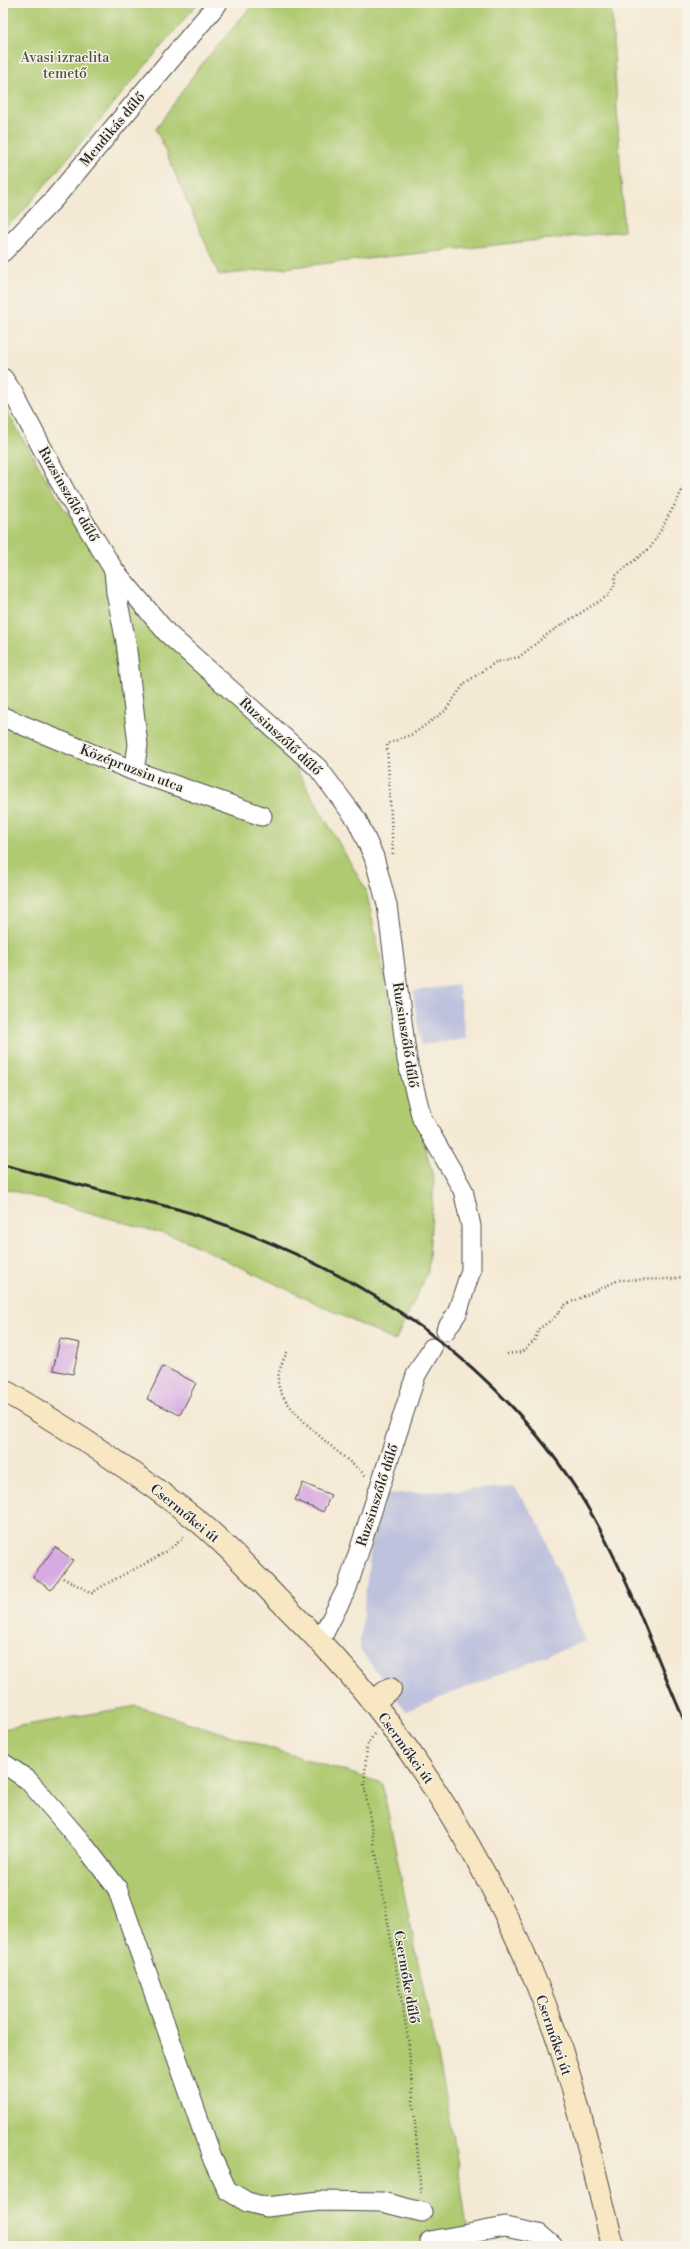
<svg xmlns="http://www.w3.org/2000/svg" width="690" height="2249" font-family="'Libre Bodoni',serif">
	<rect width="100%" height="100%" fill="#f7f3e8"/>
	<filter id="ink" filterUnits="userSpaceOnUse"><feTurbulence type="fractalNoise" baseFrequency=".025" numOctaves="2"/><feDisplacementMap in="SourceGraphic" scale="8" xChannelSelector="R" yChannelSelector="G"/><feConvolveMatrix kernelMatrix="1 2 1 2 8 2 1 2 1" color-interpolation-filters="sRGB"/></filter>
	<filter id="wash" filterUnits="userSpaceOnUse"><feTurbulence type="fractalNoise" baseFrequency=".012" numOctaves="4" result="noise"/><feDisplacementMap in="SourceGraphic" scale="16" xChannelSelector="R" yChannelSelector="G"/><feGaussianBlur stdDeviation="0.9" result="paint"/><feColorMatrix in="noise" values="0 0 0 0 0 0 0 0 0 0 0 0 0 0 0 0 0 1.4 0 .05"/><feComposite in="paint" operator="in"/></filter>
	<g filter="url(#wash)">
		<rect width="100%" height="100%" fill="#f4e9d4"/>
		<path fill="#bfc2dd" d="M458,985l8,54 -45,6 -8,-54z
			M515,1487l26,40 44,114 -179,70 -47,-63 12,-103 15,-51z"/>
		<path fill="#afca71" stroke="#6d7a4e" d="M3,3h195l-179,213 -16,12z
			M254,3h357l13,228 -405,44 -63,-146 41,-59z
			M3,405l60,102 98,128 110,90 95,165 39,183 29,107 -6,92 -33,69 -213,-102 -179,-51z
			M136,1706l246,77 73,363 15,100h-467v-517z"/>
		<g id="blocks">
			<path fill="#d7aae2" d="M60,1339l20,4 -7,31 -20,-4z
				M163,1366l33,17 -16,32 -33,-16z
				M303,1483l28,12 -8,17 -28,-12z
				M55,1547l18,13 -22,30 -18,-13z"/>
		</g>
	</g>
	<g filter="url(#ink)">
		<use href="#blocks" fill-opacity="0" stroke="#494844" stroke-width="1"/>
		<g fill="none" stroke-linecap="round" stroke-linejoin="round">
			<g stroke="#494844" stroke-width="21">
				<path id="street" d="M3,252l51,-53 164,-196
					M3,378l10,15 53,100 48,77 53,63 151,135 39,52 17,37 13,48 20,155 15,59 41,71 8,36v44l-14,43 -11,17
					M114,570l2,23 10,49 12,103 -4,26
					M3,717l131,54 128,45
					M320,1641l27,-53 69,-213 16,-27
					M3,1763l25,17 55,64 34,44 96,272 14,30 20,12 19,5 54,-6 62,1 40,10
					M430,2241l75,-14 34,7 14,12"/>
			</g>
			<g stroke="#494844" stroke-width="24">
				<path id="secondary" d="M3,1390c68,40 133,82 195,131 28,23 53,50 78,76 39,39 77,78 110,122 72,97 132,207 172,321 22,68 38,137 55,206
					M372,1702l18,-13"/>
			</g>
			<path stroke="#494844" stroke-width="2.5" stroke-dasharray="1 3" stroke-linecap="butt" d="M393,854l-6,-110 26,-10 32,-23 20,-28 31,-21 23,-5 30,-24 60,-38 6,-11v-8l36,-29 27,-48 9,-21
				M287,1352c-4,9 -9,19 -9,29 -1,26 68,76 88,95
				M507,1354l15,-2 12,-11 5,-12 15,-11 11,-13 54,-25 52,-1 16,-3
				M63,1578l29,15c30,-21 67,-31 94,-58
				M374,1734l-7,12 -3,38 44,254 13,157"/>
			<use href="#street" stroke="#fff" stroke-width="19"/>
			<use href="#secondary" stroke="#f9e7c3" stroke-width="22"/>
			<path stroke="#2b2b2b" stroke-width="3" d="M3,1165c40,10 79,21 119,31 23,5 46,10 69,17 161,53 305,143 394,290 43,71 69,150 102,224"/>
		</g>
	</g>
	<g text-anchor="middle" stroke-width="3" stroke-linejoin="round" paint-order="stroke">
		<g font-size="14" fill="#4c533c" stroke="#f7f3e8">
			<text x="65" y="62">Avasi izraelita<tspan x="65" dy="16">temető</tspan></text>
		</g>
		<g font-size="14" fill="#2b2b2b" stroke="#f7f3e8">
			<text transform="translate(112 129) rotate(-50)" y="5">Mendikás dűlő</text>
			<text transform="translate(69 494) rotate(60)" y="5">Ruzsinszőlő dűlő</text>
			<text transform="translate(281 736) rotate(43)" y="5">Ruzsinszőlő dűlő</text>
			<text transform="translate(132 768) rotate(21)" y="5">Középruzsin utca</text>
			<text transform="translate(406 1035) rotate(81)" y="5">Ruzsinszőlő dűlő</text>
			<text transform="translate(377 1495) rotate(-72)" y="5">Ruzsinszőlő dűlő</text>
			<text transform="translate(185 1513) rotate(39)" y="5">Csermőkei út</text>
			<text transform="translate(406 1748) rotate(54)" y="5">Csermőkei út</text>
			<text transform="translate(407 1977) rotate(80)" y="5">Csermőke dűlő</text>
			<text transform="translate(554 2035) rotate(71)" y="5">Csermőkei út</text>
		</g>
	</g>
	<rect width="690" height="2249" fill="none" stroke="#f7f3e8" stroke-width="16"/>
</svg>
